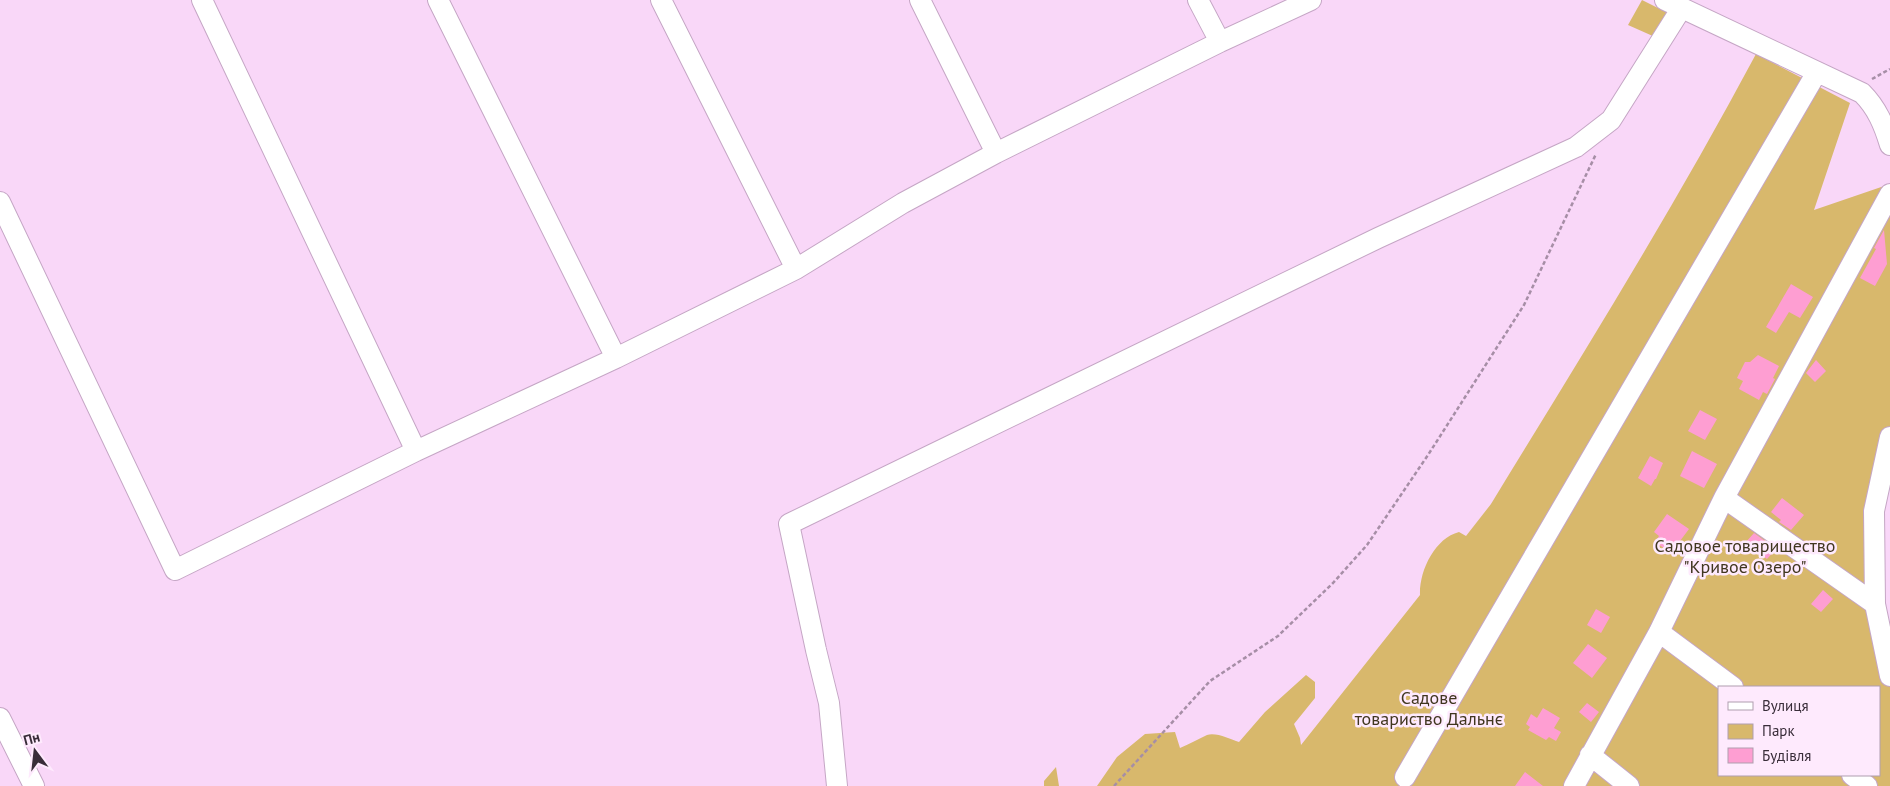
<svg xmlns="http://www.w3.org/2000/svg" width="1890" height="786" font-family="'PT Sans',sans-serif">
	<rect width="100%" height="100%" fill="#f9d7f8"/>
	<path fill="#d8b86c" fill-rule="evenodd" d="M1642,0l26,13 -13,24 -27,-12z
		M1756,54l94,49 -36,107 76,-26v253l-16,74 16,165v110h-793l20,-29 28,-23 30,-2 5,16c10,-4 18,-9 27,-13 9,-3 23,4 32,7l26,-30 41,-37 9,7v16l-21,26 6,14 1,7 119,-150c-1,-24 15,-57 39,-63l7,4 25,-32c91,-149 183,-296 265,-450zM1719,687h160v88h-160z
		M1056,767l3,19h-15v-5z"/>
	<path fill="#fe9ed2" d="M1884,230l3,34 -12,22 -15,-8 16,-29 -2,-1z
		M1791,284l22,13 -13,21 -11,-6 -13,21 -10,-6z
		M1758,355l21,11 -6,12 2,1 -8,15 -4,-2 -4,8 -20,-11 4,-8 -6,-3 8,-16h5z
		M1816,360l10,11 -11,11 -9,-9z
		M1700,410l17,9 -12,21 -17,-9z
		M1692,451l25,13 -13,24 -24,-12z
		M1650,456l13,7 -7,16h-1l-4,7 -13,-8z
		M1782,498l22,17 -13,15 -12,-8 2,-2 -10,-8z
		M1667,514l22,15 -18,24 -16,-11 4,-6 -5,-4z
		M1754,533l22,16 -9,10 -21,-17z
		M1823,590l10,9 -12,13 -10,-8z
		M1596,609l14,8 -9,16 -14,-8z
		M1588,644l19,14 -15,20 -19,-15z
		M1587,703l12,9 -8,10 -12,-10z
		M1543,708l17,10 -6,10 7,4 -5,9 -7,-4 -3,3 -18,-10 2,-3 -4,-3 5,-10 6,4z
		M1525,772l18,14h-28z"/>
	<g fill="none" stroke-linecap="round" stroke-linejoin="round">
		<g stroke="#c5a6c5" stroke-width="22">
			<path id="minor" d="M202,0l214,451
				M438,0l178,358
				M661,0l135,269
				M920,0l76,153
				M1198,0l22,42
				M1665,0l197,93c15,15 22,32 28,52
				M0,202l175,368 241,-119 200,-93 180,-89 107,-66 93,-50 224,-111 91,-42
				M1890,437l-16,74 1,93 15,72
				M1724,498l151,106
				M1659,632l74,55
				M0,718l34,68
				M1590,755l39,31
				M1852,775l15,11
				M1405,777l412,-705
				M837,786l-8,-83 -13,-53 -27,-126 589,-286 198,-91 35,-27 70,-111
				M1574,786l85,-154 65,-134 166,-304"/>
		</g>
		<path stroke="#a68ea6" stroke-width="2.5" stroke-dasharray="4 2.5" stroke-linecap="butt" d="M1872,79l18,-10
			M1114,786l96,-105 68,-45 55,-53 34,-38 61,-90 96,-150 72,-151"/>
		<use href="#minor" stroke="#fff" stroke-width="20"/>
	</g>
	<g text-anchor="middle" stroke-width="5" stroke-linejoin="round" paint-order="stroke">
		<g font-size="18" fill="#40361f" stroke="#feeafd">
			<text x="1745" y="552">Садовое товарищество<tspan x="1745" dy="21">"Кривое Озеро"</tspan></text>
			<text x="1429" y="704">Садове<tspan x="1429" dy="21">товариство Дальнє</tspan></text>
		</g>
	</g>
	<rect x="1718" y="686" width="162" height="90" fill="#feeafd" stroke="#af9eaf"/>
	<rect x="1728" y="702" width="25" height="8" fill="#ffffff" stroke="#af9eaf"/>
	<text x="1762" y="711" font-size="15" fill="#392d39">Вулиця</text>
	<rect x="1728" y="724" width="25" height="15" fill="#d8b86c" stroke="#af9eaf"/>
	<text x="1762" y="736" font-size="15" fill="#392d39">Парк</text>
	<rect x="1728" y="748" width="25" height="15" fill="#fe9ed2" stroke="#af9eaf"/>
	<text x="1762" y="761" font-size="15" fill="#392d39">Будівля</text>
	<g transform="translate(35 751) rotate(345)" stroke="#feeafd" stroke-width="4" paint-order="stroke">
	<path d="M0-4L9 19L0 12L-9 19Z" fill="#392d39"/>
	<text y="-8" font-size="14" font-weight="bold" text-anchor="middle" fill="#392d39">Пн</text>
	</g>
</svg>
